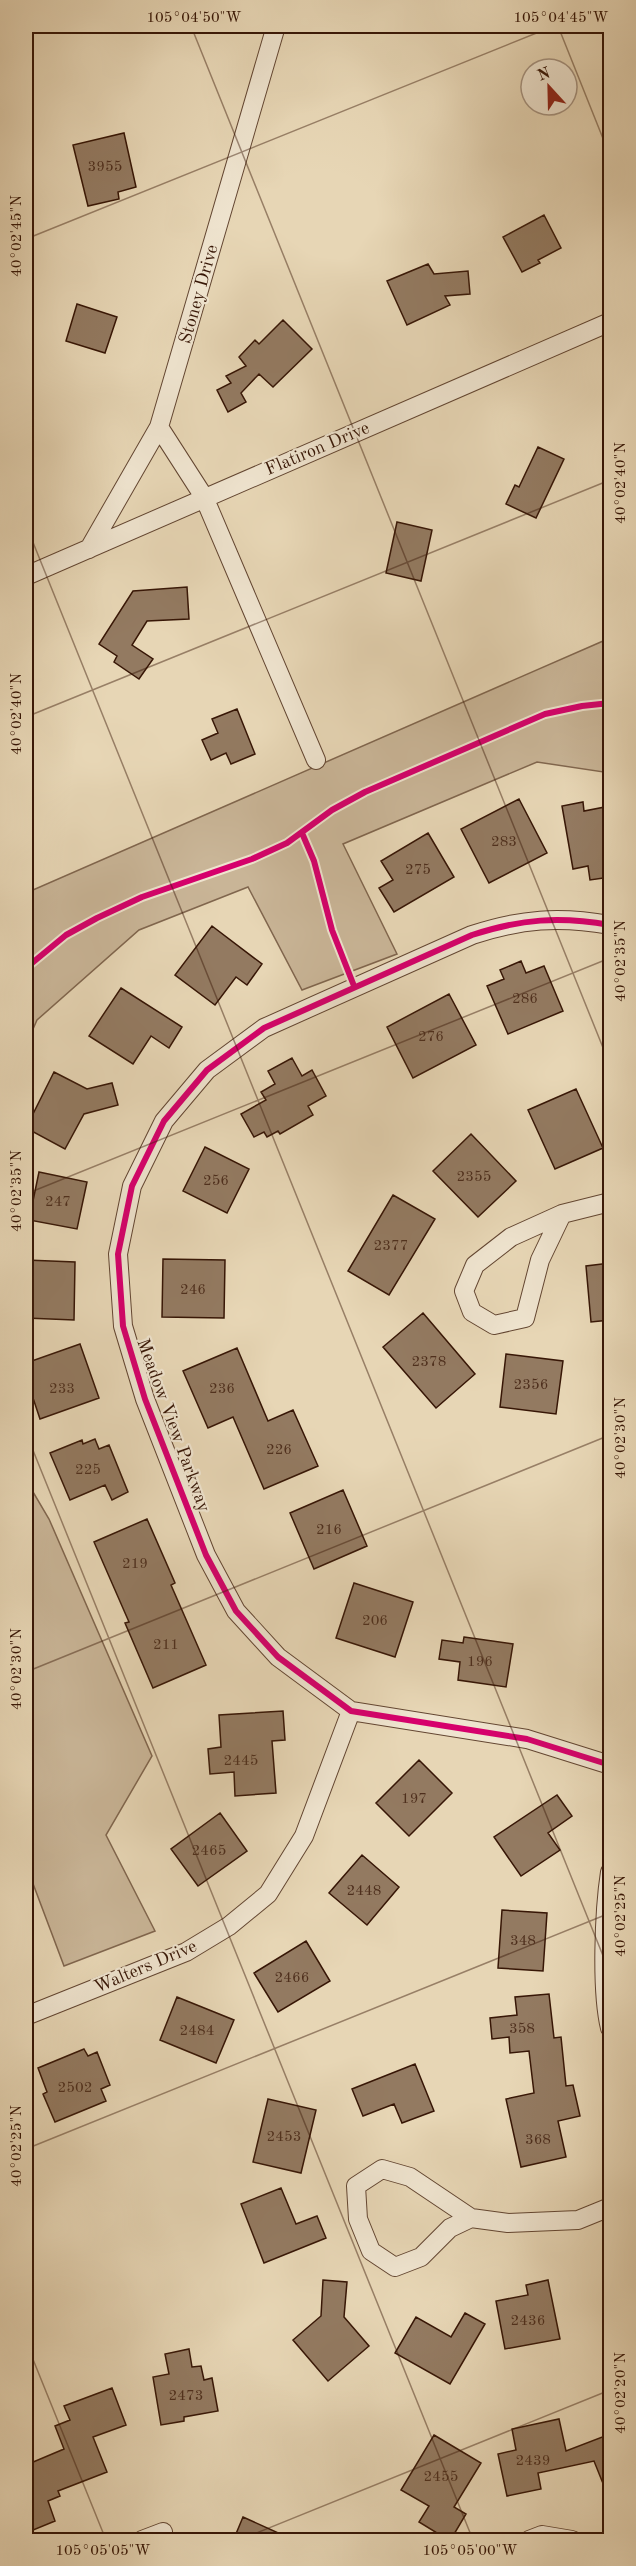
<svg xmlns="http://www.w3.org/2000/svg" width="636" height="2566" font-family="'Old Standard TT',serif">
	<rect width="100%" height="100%" fill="#e7d6b5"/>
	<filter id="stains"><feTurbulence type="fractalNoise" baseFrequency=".00333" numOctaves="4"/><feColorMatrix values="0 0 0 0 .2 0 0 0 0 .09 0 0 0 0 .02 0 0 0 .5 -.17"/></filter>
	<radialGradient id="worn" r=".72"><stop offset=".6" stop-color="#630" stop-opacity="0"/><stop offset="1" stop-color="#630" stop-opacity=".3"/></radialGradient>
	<path fill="#c9b597" stroke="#80664e" stroke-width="1.5" d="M610,638v135l-73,-11 -194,82 54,110 -95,36 -54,-103 -109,43 -102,90 -11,25v-152z
		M26,1480l23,39 103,237 -46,79 49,96 -91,35 -38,-101z"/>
	<path fill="#937a61" stroke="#371606" stroke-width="1.5" d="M124,133l12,54 -18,5 1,7 -31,7 -15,-61z
		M544,215l17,33 -23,12 2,3 -18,9 -19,-35z
		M428,264l6,10 34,-3 2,23 -25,2 5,9 -43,20 -20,-44z
		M77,304l40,13 -12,36 -39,-12z
		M283,320l29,29 -39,38 -14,-13 -18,19 5,9 -18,10 -11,-22 14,-7 -5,-7 20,-10 -7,-9 16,-17 4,4z
		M538,447l26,12 -28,59 -30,-14 9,-19 4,2z
		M397,522l35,8 -11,51 -35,-8z
		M187,587l2,32 -42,2 -15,24 21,14 -14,20 -25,-17 3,-6 -18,-12 34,-53z
		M237,709l18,45 -24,10 -5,-11 -15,7 -9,-20 16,-7 -6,-14z
		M519,799l28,54 -58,30 -28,-54z
		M583,802l1,9 26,-5v71l-20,3 -2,-14 -15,3 -11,-63z
		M428,833l26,44 -60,35 -15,-24 14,-8 -12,-19z
		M212,926l50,38 -15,21 -11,-8 -21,28 -40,-30z
		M521,961l5,12 18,-7 19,45 -55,23 -21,-48 17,-7 -4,-9z
		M121,988l61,39 -13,21 -18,-12 -18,28 -44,-28z
		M449,994l27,51 -63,33 -26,-51z
		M292,1058l10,18 10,-6 14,26 -18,10 5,9 -33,19 -2,-3 -11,6 -3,-5 -10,5 -13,-23 25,-14 -5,-8 14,-8 -7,-13z
		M54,1072l33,17 25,-6 6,22 -34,9 -19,35 -39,-21z
		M576,1089l27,59 -48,21 -27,-59z
		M471,1134l45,47 -38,36 -45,-46z
		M205,1147l44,22 -22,44 -44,-22z
		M39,1172l48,10 -10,47 -48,-9z
		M393,1195l42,24 -46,76 -41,-24z
		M163,1259l62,1 -1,58 -62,-1z
		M26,1260l49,2 -1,58 -48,-2z
		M610,1263v57l-19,2 -5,-56z
		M423,1313l52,61 -39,34 -53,-61z
		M80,1344l19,54 -59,21 -14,-42v-14z
		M237,1348l31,73 25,-11 25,56 -54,23 -31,-72 -25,11 -25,-57z
		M506,1354l57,7 -7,53 -56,-7z
		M95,1439l4,10 10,-4 19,47 -16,8 -7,-15 -35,15 -20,-47 32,-13 1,4z
		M343,1490l24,56 -53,23 -24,-56z
		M147,1519l28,64 -4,2 35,80 -53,23 -28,-65 4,-1 -35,-80z
		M354,1583l59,19 -18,55 -59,-19z
		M464,1637l49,7 -7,43 -48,-7 2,-18 -21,-3 3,-19 21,3z
		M283,1711l2,29 -13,1 4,52 -41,3 -1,-24 -24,2 -2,-25 13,-2 -2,-32z
		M419,1760l33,33 -43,43 -33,-33z
		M557,1795l15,21 -24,17 12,17 -39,26 -27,-39z
		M220,1813l27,38 -49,35 -27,-37z
		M362,1855l37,32 -32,38 -38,-32z
		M502,1910l45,3 -4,58 -45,-3z
		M306,1941l24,40 -52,31 -24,-39z
		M549,1994l5,44 7,-1 5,49 7,-1 7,31 -22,5 8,36 -45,10 -15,-68 28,-6 -5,-42 -19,2 -1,-16 -17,2 -2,-21 27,-3 -2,-18z
		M177,1997l57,23 -18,43 -56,-23z
		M84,2049l4,7 9,-4 13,33 -9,4 5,12 -51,21 -12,-28 4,-2 -9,-24z
		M415,2064l19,47 -32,12 -8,-19 -31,12 -11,-27z
		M268,2099l48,11 -15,63 -48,-11z
		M281,2188l15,36 21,-8 9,22 -62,25 -23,-59z
		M323,2280l24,2 -3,35 25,29 -41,35 -35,-41 28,-24z
		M548,2280l12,59 -55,10 -9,-48 32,-6 -2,-10z
		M465,2313l20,11 -35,60 -55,-31 21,-36 35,20z
		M189,2349l3,18 9,-1 3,14 8,-2 6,33 -34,6v4l-23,4 -8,-48 16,-3 -4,-20z
		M112,2388l14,37 -33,12 14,35 -49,19 2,5 -12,5 7,20 -29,12v-68l38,-16 -9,-23 15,-6 -6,-14z
		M559,2419l7,32 44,-17v67l-16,-40 -56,12 3,16 -34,7 -9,-42 18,-4 -4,-21z
		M434,2435l47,28 -27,44 12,7 -16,27 -31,-19 10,-16 -28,-16z
		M243,2517l53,24h-63z"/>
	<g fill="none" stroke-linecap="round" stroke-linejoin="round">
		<g stroke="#634632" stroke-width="20">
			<path id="minor" d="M159,427l45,70 112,263
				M89,549l70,-122 117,-401
				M26,576l584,-254
				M610,925c-51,-9 -89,-6 -138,10l-208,93 -57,42 -43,51 -32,65 -14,68 5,72 22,73 61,156 30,56 42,46 73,54 176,28 83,26
				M562,1214l-22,46 -15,58 -31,7 -22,-13 -8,-21 11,-26 36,-28 51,-23 48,-12
				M610,1872c-6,39 -9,119 0,156
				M26,2016l160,-64 43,-26 39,-32 36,-58 47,-125
				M471,2218l-21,10 -29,29 -26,10 -24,-16 -13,-32 -2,-33 26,-17 28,8 61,41 37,5 70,-3 32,-13
				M142,2540l21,-8
				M529,2540l13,-5 30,5"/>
		</g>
		<use href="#minor" stroke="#efe4cf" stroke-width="18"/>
		<g stroke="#efe4cf" stroke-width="10">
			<path id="cycleway" d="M302,833l12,28 18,69 22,56
				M610,925c-51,-9 -89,-6 -138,10l-208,93 -57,42 -43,51 -32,65 -14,68 5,72 22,73 61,156 30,56 42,46 73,54 176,28 83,26
				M26,968l40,-33 31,-17 45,-21 110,-38 35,-16 45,-33 33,-18 180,-78 37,-8 28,-3"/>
		</g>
		<use href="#cycleway" stroke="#d6006c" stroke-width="6"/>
	</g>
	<path fill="none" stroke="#371606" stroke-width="1.5" stroke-opacity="0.45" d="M191,26l419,1039M558,26l52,130M26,239l528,-213M26,525l584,1448M26,717l584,-237M26,1194l584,-236M26,1433l447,1107M26,1672l584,-237M26,2149l584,-236M26,2342l80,198M239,2540l371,-150"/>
	<g text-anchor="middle" stroke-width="4.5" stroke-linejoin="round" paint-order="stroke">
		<g font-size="15" fill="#4e2f1d">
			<text x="105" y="171">3955</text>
			<text x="504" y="846">283</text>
			<text x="418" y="874">275</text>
			<text x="525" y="1003">286</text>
			<text x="431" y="1041">276</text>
			<text x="474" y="1181">2355</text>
			<text x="216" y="1185">256</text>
			<text x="58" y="1206">247</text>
			<text x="391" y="1250">2377</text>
			<text x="193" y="1294">246</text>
			<text x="429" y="1366">2378</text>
			<text x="531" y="1389">2356</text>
			<text x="62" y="1393">233</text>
			<text x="222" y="1393">236</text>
			<text x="279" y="1454">226</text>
			<text x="88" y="1474">225</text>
			<text x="329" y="1534">216</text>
			<text x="135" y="1568">219</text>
			<text x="375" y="1625">206</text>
			<text x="166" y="1649">211</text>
			<text x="480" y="1666">196</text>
			<text x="241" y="1765">2445</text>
			<text x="414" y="1803">197</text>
			<text x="209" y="1855">2465</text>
			<text x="364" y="1895">2448</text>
			<text x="523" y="1945">348</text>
			<text x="292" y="1982">2466</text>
			<text x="522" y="2033">358</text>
			<text x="197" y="2035">2484</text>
			<text x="75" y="2092">2502</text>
			<text x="284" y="2141">2453</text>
			<text x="538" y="2144">368</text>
			<text x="528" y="2325">2436</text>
			<text x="186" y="2400">2473</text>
			<text x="533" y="2465">2439</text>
			<text x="441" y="2481">2455</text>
		</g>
		<g font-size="18" fill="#371606" stroke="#efe4cf">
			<text transform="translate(198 294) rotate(-74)" y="6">Stoney Drive</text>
			<text transform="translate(317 448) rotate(-23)" y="6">Flatiron Drive</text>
			<text transform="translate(174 1425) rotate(70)" y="6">Meadow View Parkway</text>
			<text transform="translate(145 1966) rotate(-23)" y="6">Walters Drive</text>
		</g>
	</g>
	<rect width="636" height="2566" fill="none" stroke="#e7d6b5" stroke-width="66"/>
	<g transform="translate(549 87) rotate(338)"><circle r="28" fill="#efe4cf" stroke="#a5927f" stroke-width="1.5"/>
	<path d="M0-4.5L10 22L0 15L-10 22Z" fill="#8f2418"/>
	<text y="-9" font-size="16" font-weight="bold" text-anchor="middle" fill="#371606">N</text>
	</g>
	<rect x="33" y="33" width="570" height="2500" fill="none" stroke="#371606" stroke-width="2"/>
	<g font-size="15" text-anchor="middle" fill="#371606">
		<text x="194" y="22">105°04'50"W</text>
		<text x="561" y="22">105°04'45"W</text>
		<text transform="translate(16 236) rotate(-90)" y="5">40°02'45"N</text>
		<text transform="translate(620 483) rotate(-90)" y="5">40°02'40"N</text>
		<text transform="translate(16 714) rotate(-90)" y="5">40°02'40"N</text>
		<text transform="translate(620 961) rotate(-90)" y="5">40°02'35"N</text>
		<text transform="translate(16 1191) rotate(-90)" y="5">40°02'35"N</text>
		<text transform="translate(620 1438) rotate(-90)" y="5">40°02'30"N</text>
		<text transform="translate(16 1669) rotate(-90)" y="5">40°02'30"N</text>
		<text transform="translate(620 1916) rotate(-90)" y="5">40°02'25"N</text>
		<text transform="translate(16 2146) rotate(-90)" y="5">40°02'25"N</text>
		<text transform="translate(620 2393) rotate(-90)" y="5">40°02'20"N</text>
		<text x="103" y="2555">105°05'05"W</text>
		<text x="470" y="2555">105°05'00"W</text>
	</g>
	<rect width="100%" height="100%" filter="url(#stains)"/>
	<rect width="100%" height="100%" fill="url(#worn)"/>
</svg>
